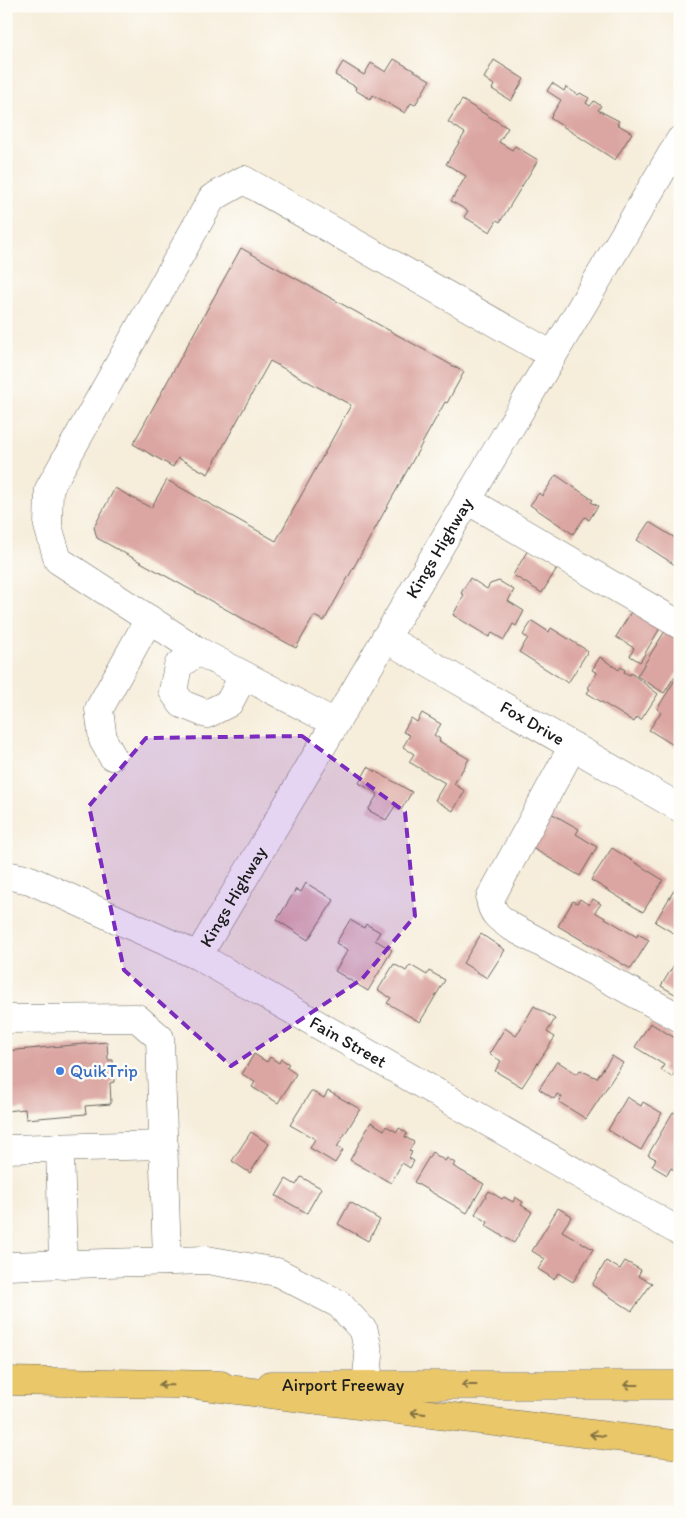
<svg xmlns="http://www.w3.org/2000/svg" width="686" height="1518" font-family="Itim,sans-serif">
	<rect width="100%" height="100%" fill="#fdfcf7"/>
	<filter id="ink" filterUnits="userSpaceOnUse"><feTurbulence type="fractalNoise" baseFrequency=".02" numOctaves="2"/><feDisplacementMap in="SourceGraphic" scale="10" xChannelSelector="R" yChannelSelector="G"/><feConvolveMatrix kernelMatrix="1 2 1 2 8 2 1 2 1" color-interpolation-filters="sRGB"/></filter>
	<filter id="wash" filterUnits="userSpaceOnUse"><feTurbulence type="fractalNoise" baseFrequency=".0096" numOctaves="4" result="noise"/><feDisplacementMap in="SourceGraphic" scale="20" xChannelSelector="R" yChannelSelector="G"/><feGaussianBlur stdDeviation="1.12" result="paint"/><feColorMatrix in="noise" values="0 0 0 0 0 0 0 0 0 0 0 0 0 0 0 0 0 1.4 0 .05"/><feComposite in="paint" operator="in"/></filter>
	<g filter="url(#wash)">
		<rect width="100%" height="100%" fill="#f6edda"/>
		<g id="blocks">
			<path fill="#dba6a1" d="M394,59l36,21 -15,25 -4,-2 -6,10 -32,-18 -3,4 -15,-9 1,-3 -21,-12 8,-13 21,13 7,-12 15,9z
				M494,60l30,19 -13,22 -19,-12 2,-4 -10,-7z
				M552,83l12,8 2,-4 12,8 2,-2 9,5 -3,5 4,3 4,-5 7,5 -3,4 21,11 -2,3 15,9 -17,27 -65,-42 11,-18 -14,-9z
				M462,100l46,28 -9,14 13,8 3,-4 23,14 -38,62 -3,-2 -7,12 -26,-15 4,-6 -17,-10 15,-25 -20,-12 19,-31 -17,-11z
				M241,248l223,124 -17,31 -2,-1 -121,219 -10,-5 -18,32 -199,-110 -3,-11 21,-39 36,20 16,-28 109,61 75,-136 -81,-44 -62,113 -30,-16 -5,9 -40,-23z
				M556,475l37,25 -2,2 7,4 -9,14 -4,-3 -12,17 -43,-29 9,-12 3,3z
				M649,522l31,19v17l-5,7 -38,-25z
				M528,550l29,18 -15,25 -29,-18z
				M470,578l17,11 3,-5 9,-3 15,9 -6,11 16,10 -8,15 -3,-2 -9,16 -12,-7 -3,4 -36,-22 11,-20 -3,-2z
				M631,612l29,16 -20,34 -10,-6 4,-8 -18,-11z
				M532,621l17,11 2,-4 37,23 -20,32 -49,-31 9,-14 -5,-3z
				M665,631l15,9v35l-3,-2 -13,20 -27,-17z
				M600,657l19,13 2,-3 4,3 -1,2 6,3 1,-2 27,21 -17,26 -4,-3 -3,5 -47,-29 3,-4 -2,-1 9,-15 -5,-3z
				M675,680l5,2v67l-31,-19 12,-18 -4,-3z
				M422,713l19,11 -7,11 6,4 -1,2 30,18 -15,25 11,7 -12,20 -18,-11 10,-17 -36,-21 5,-8 -11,-7 7,-12 -7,-3 8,-14 6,4z
				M368,767l44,25 -11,18 -6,-4 -9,14 -18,-10 10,-16 -19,-11z
				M549,812l30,17 -3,5 21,13 -17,29 -51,-30z
				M612,848l51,32 -20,32 -52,-32z
				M306,883l28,17 -26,40 -31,-20 19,-31 5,3z
				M676,887l4,2v48l-25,-15z
				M580,899l9,6 4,-6 8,5 -6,8 42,25 1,-3 11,6 -18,29 -73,-43 15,-25 4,2z
				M350,920l14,8 2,-4 14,8 -5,8 17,10 -24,41 -33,-20 13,-21 -12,-7z
				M481,934l24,16 -18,28 -24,-15z
				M680,955v42l-19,-11z
				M394,964l12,7 4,-6 17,10 2,-4 16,9 -25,42 -33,-19 4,-5 -13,-8z
				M534,1006l21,13 -8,13 8,5 -33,50 -27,-16 6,-10 -12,-7 16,-26 11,8z
				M650,1023l30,18v33l-5,-2 -3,5 -11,-7 3,-5 -29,-18z
				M107,1042l1,18h5l1,22 -4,1 1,21 -26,2 1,8 -60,5 -1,-10 -19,2v-60z
				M254,1054l13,8 3,-5 9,6 2,-4 8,5 -3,3 10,7 -18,29 -26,-16 3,-5 -13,-8z
				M612,1056l11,7 -37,56 -27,-17 3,-5 -5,-3 -3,5 -15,-10 18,-28 20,13 3,-4 17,8z
				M311,1091l13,7 4,-7 32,18 -23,38 6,3 -8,13 -25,-15 5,-9 -25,-14z
				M627,1097l14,9 2,-4 19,11 -21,37 -33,-20z
				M673,1112l7,4v55l-1,2 -8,-5 -4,7 -15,-9 4,-7 -8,-4z
				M371,1122l13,8 2,-4 11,6 2,-4 8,5 -2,4 9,5 -5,9 3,1 -3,6 5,3 -4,7 -8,-5 -11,20 -41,-23z
				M251,1132l18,12 -19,29 -18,-12z
				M432,1152l13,9 2,-3 8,5 -2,3 31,18 -17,29 -53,-31z
				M301,1177l20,11 -14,25 -31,-17 10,-17 10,6z
				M489,1191l13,8 2,-2 9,5 2,-5 8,5 -2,3 11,7 -18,31 -28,-17 2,-4 -13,-8z
				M350,1202l30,18 -12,21 -30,-17z
				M558,1208l14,8 -10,15 31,18 -20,33 -15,-9 -4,6 -16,-10 7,-10 -13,-8z
				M606,1261l14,8 5,-8 16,9 -3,6 14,7 -20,28 -40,-26z"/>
		</g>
	</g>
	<g filter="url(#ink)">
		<use href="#blocks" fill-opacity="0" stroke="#68655e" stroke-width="1"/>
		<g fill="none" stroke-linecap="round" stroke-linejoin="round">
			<g stroke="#68655e" stroke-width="29">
				<g id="minor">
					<path d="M467,500l213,125"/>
					<path id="s1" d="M385,638l295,170"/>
					<path d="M198,651l-20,15 -5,25 9,13 25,10 22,-11 14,-27"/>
					<path d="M335,723l-137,-72 -140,-91 -10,-34 1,-37 163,-291 32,-18 308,175"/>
					<path d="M573,746l-83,153c2,15 9,19 20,27l170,92"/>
					<path d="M112,756l-9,-16 -4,-31 50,-90"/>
					<path id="s2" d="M6,875l24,5 168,76 482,276"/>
					<path id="s3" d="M198,956l482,-816"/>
					<path d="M6,1019l131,-1 23,20 7,223"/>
					<path d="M60,1148l3,117"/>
					<path d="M6,1149l158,-4"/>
					<path d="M6,1266l201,-6 70,12 62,32 25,27 5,25 -3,29"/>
				</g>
			</g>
			<g stroke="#68655e" stroke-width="29">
				<g id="major">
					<path d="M6,1381l215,4"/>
					<path id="s4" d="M271,1385h409"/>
				</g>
			</g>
			<g stroke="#68655e" stroke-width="29">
				<path id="highway" d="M196,1385l484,60"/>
			</g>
			<use href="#minor" stroke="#fff" stroke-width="28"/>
			<use href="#major" stroke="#eac769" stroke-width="28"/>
			<use href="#highway" stroke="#eac769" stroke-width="28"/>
		</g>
		<defs><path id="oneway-shaft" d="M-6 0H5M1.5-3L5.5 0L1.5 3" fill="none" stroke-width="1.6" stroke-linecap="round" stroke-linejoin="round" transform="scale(1.25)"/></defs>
		<g stroke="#837242">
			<use href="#oneway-shaft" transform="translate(166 1385) rotate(-179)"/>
			<use href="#oneway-shaft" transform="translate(469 1385) rotate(180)"/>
			<use href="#oneway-shaft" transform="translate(631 1385) rotate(180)"/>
			<use href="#oneway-shaft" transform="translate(418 1413) rotate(-173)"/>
			<use href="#oneway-shaft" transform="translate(597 1435) rotate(-173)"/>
		</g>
	</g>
	<path fill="#7b2cbf" fill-opacity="0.2" stroke="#7b2cbf" stroke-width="4" stroke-dasharray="10 6" stroke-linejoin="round" d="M302,736l103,76 10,104 -53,63 -131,87 -107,-96 -35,-164 57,-68z"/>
	<circle fill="#3f7fe0" stroke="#fdfcf7" stroke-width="2" cx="60" cy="1071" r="5"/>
	<g text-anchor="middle" stroke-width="5" stroke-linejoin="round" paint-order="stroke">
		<g font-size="18" fill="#1c1c1c" stroke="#fdfcf7">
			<text dy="6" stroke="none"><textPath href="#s3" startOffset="474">Kings Highway</textPath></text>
			<text dy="6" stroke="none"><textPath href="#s1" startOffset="170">Fox Drive</textPath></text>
			<text dy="6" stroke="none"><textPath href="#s3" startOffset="69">Kings Highway</textPath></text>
			<text dy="6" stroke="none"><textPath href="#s2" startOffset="382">Fain Street</textPath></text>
			<text dy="6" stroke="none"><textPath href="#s4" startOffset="72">Airport Freeway</textPath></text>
		</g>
		<g font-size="18" fill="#366cbe" stroke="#fdfcf7" text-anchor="start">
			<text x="70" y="1077">QuikTrip</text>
		</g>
	</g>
	<rect width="686" height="1518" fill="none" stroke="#fdfcf7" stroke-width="25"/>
</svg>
